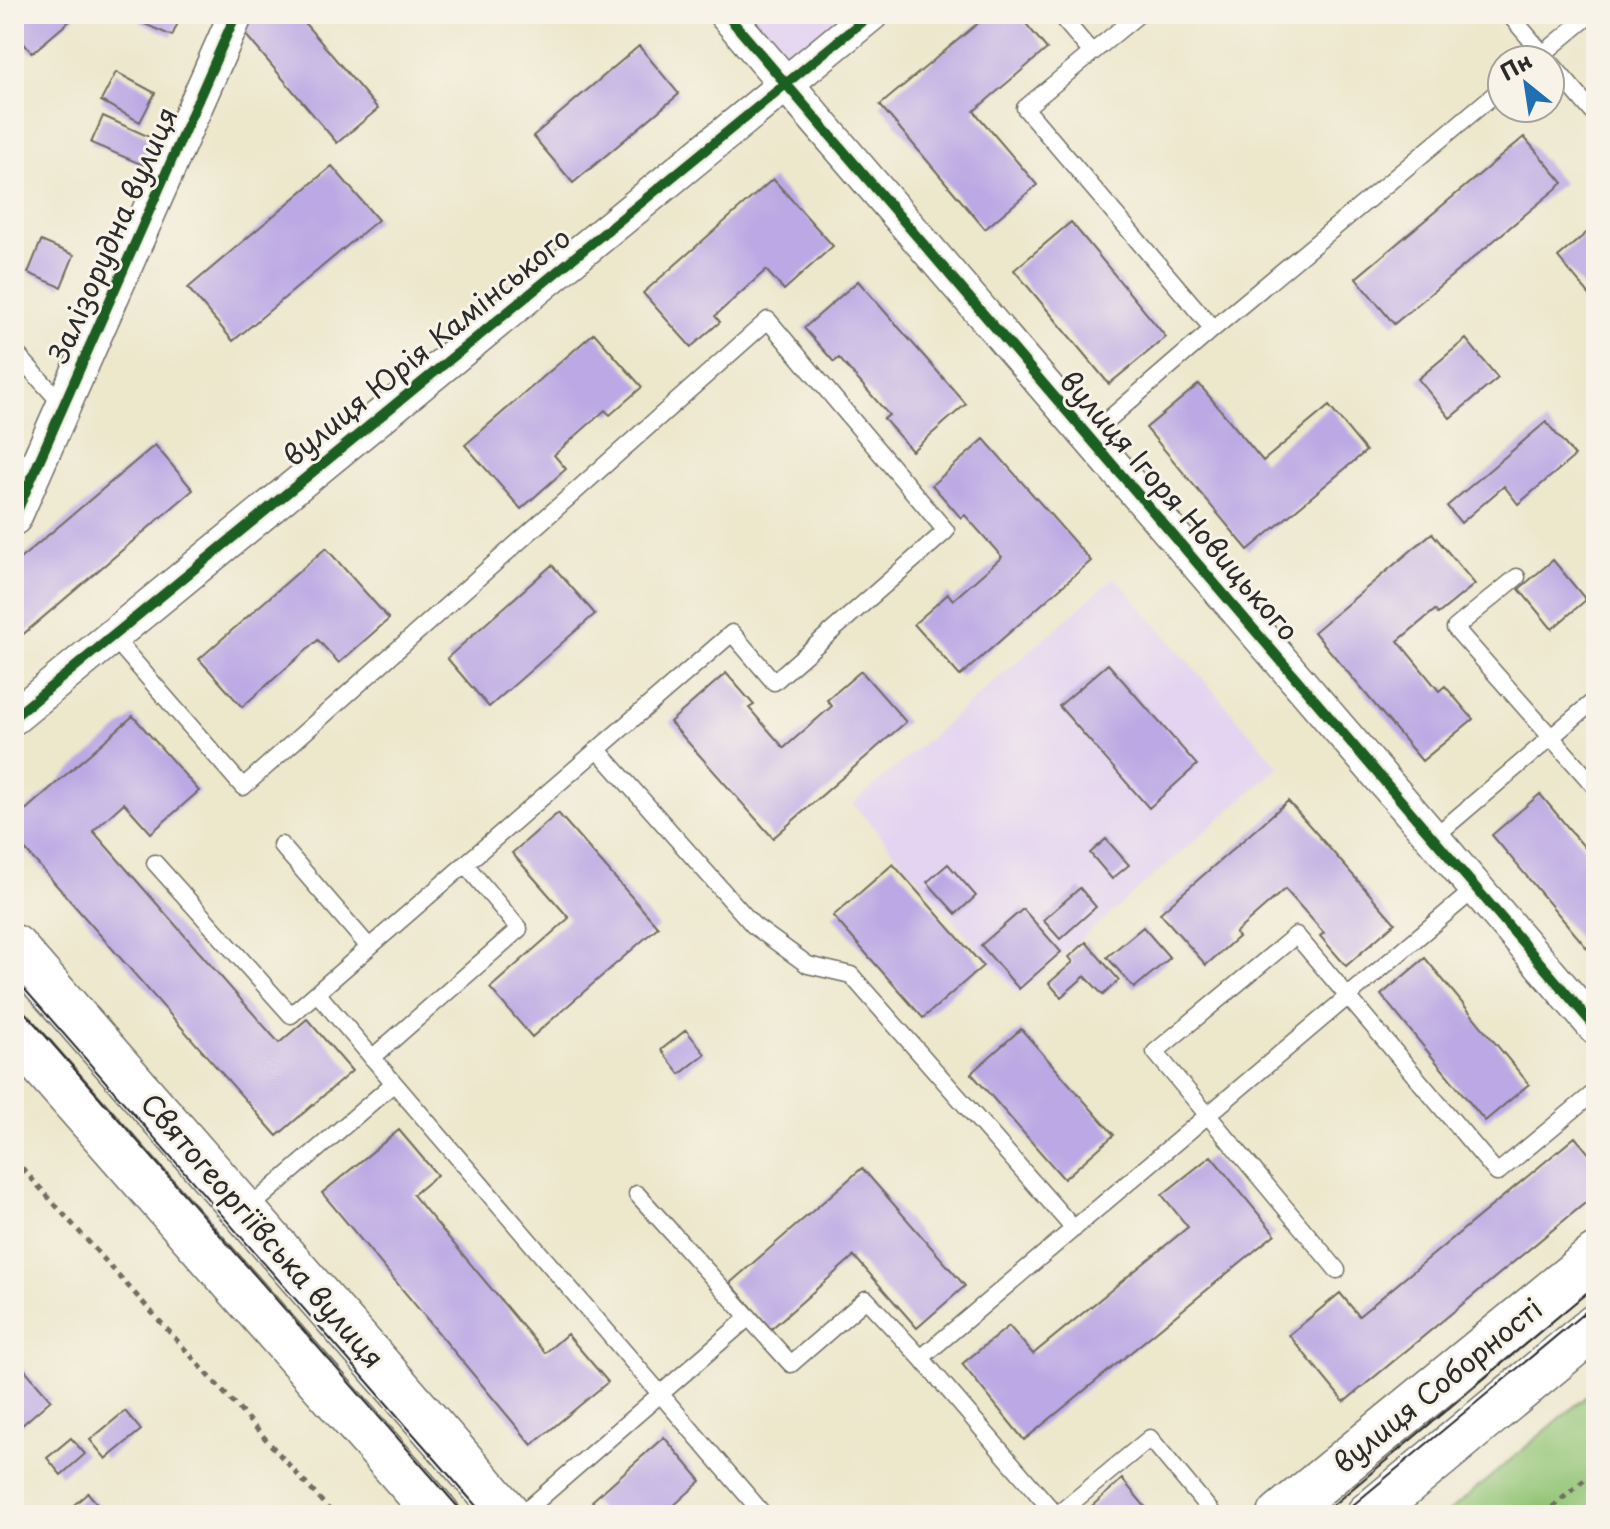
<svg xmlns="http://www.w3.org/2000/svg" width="1610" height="1529" font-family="'Playpen Sans',sans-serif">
	<rect width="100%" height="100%" fill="#f7f3e8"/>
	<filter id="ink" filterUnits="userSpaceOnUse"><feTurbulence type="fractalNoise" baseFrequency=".0125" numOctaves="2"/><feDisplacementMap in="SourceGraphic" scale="16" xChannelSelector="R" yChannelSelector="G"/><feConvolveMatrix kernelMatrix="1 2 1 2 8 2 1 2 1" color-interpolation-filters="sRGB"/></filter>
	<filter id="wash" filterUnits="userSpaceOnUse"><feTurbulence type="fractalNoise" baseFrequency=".006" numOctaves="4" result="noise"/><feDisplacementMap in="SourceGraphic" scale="32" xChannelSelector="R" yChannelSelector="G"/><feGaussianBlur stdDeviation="1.8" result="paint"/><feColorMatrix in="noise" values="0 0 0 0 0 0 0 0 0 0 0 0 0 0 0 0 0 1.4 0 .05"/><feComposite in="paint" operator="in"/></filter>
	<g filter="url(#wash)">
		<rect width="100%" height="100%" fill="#ede7cc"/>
		<path fill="#e4d3f1" d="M726,14h145l-85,70z
			M1115,577l164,190 -261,227 -165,-190z"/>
		<path fill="#92c475" stroke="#5e7850" stroke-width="2" d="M1596,1388v127h-151z"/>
		<g id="blocks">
			<path fill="#bca8e4" d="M14,14h64l-46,39 -18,-21z
				M143,14h39l-10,22 -32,-14z
				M244,14h53l81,95 -41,34 -102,-121z
				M989,14h29l29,35 -73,62 63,74 -52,44 -105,-124z
				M639,46l40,48 -106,89 -40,-47z
				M116,72l39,21 -15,29 -39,-21z
				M103,116l51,23 -11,26 -52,-22z
				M1524,137l39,46 -169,141 -38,-46z
				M332,166l46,54 -145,121 -45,-53z
				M773,179l60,67 -49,44 -18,-20 -51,46 5,6 -29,25 -48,-54z
				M1071,222l95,115 -57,47 -95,-114z
				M1596,225v78l-38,-46z
				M41,241l33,14 -13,32 -33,-14z
				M858,281l108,123 -54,47 -28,-32 5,-4 -50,-57 -5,4 -30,-34z
				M594,333l48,54 -32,28 -5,-5 -51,45 12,14 -45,40 -56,-64z
				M1466,339l32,39 -48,40 -32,-39z
				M1199,384l64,77 66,-55 37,45 -118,99 -102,-122z
				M1546,422l29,34 -57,48 -14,-18 -43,37 -14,-17z
				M984,439l107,122 -131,115 -46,-52 34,-30 5,6 49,-43 -37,-42 -4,3 -29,-33z
				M155,445l38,45 -179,152v-78z
				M1432,533l43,51 -37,30 -3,-4 -37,31 41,50 6,-5 28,33 -51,42 -108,-129z
				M326,548l63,71 -50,44 -21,-23 -76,67 -43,-48z
				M1553,560l33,40 -34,29 -33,-40z
				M552,565l43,49 -106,93 -42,-49z
				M1108,664l89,101 -48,43 -90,-102z
				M861,671l45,51 -133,116 -103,-116 56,-49 28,32 -5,3 35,40 48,-42 -5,-6z
				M133,716l66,75 -48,42 -27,-30 -31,28 186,212 28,-24 45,52 -75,65 -263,-299v-17z
				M1540,794l56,67v98l-104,-124z
				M1288,801l107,122 -49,43 -26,-30 4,-3 -39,-44 -50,44 3,4 -32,28 -46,-52z
				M558,813l100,114 -126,110 -42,-49 79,-70 -57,-65z
				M1106,839l23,26 -17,14 -22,-26z
				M893,864l90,102 -60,52 -90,-102z
				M948,864l28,32 -20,18 -29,-32z
				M1080,888l16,19 -36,32 -17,-19z
				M1023,909l38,43 -42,37 -38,-44z
				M1143,927l27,31 -36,30 -27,-31z
				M1086,942l33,38 -16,15 -18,-19 -24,21 -12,-14 24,-21 -4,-5z
				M1425,958l104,126 -44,37 -104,-126z
				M1021,1029l93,106 -50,44 -93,-106z
				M686,1030l19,24 -25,20 -19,-24z
				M399,1130l38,45 -24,20 132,158 22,-19 41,48 -76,63 -210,-252z
				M1575,1137l21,25v32l-252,208 -55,-67 51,-42 19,23z
				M1211,1156l64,78 -251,206 -62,-76 47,-38 24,28 155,-127 -26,-32z
				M862,1168l103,118 -48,42 -63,-72 -83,73 -41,-46z
				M20,1364l31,36 -37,32v-63z
				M125,1411l16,19 -35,29 -16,-19z
				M664,1437l37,44 -30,27 7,7h-73l-13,-14z
				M71,1438l14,16 -24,21 -14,-17z
				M1122,1479l30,36h-70z
				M88,1493l19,22h-33l-5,-6z"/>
		</g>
	</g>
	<g filter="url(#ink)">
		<use href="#blocks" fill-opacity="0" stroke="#6f6d63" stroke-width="2"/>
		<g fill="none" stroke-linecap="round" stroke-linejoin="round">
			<g stroke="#6f6d63" stroke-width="19">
				<path id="service" d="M1059,14l33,39
					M1139,14l-114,94 188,221
					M1509,14l34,40 48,-40
					M1550,62l46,54
					M14,351l50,55
					M1088,437l125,-108 289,-241
					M1517,577l-62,51 141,160
					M112,636l131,151 525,-467 178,211 -172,151 -42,-49 -441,382 -136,-152
					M598,750l155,175 55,40 43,10 223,254
					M1433,838l163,-139
					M281,845l88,102
					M372,1058l147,-129 -54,-65
					M394,1083l370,432
					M637,1194l154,170 75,-65 55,59
					M246,1211l148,-128 -77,-90
					M1337,1270l-182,-218 141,-117 201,238 99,-82
					M521,1515l228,-198
					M1056,1515l-135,-157 555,-470
					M1057,1515l93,-77 64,77"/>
			</g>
			<g stroke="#6f6d63" stroke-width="37">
				<path id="minor" d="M726,14l870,1014
					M14,518l222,-504
					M14,717l857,-703"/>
			</g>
			<g stroke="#6f6d63" stroke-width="47">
				<path id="secondary" d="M14,947l495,568
					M14,1033l424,482
					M1280,1515l316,-259
					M1368,1515l228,-189"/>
			</g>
			<path stroke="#6f6d63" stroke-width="5" stroke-dasharray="6 6" stroke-linecap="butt" d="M14,1159l320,356
				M1543,1515l53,-45"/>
			<use href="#service" stroke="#fff" stroke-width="16"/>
			<use href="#minor" stroke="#fff" stroke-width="34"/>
			<use href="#secondary" stroke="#fff" stroke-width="44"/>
			<path stroke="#2b2b2b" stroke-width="2" d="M14,977l470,538
				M14,1000l451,515
				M1321,1515l275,-230
				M1341,1515l255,-212"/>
			<g stroke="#f7f3e8" stroke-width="15">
				<path id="cycleway" d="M726,14l870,1014
					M14,518l222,-504
					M14,717l857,-703"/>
			</g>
			<use href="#cycleway" stroke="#1b5e20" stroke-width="10"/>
		</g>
	</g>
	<g text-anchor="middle" stroke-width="6" stroke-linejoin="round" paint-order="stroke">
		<g font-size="28" fill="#2b2b2b" stroke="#f7f3e8">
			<text transform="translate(113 235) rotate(-66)" y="10">Залізорудна вулиця</text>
			<text transform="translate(427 347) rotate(-39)" y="10">вулиця Юрія Камінського</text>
			<text transform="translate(1179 506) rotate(49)" y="10">вулиця Ігоря Новицького</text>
			<text transform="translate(262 1231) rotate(49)" y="10">Святогеоргіївська вулиця</text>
			<text transform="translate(1438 1386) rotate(-39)" y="10">вулиця Соборності</text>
		</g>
	</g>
	<rect width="1610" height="1529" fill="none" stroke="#f7f3e8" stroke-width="48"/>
	<g transform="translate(1526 84) rotate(330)"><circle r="38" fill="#f7f3e8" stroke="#a5a39c" stroke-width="2"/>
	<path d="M0-6L14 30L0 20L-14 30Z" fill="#1f6fb2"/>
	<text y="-12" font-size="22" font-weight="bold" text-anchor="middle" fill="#2b2b2b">Пн</text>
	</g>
</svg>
